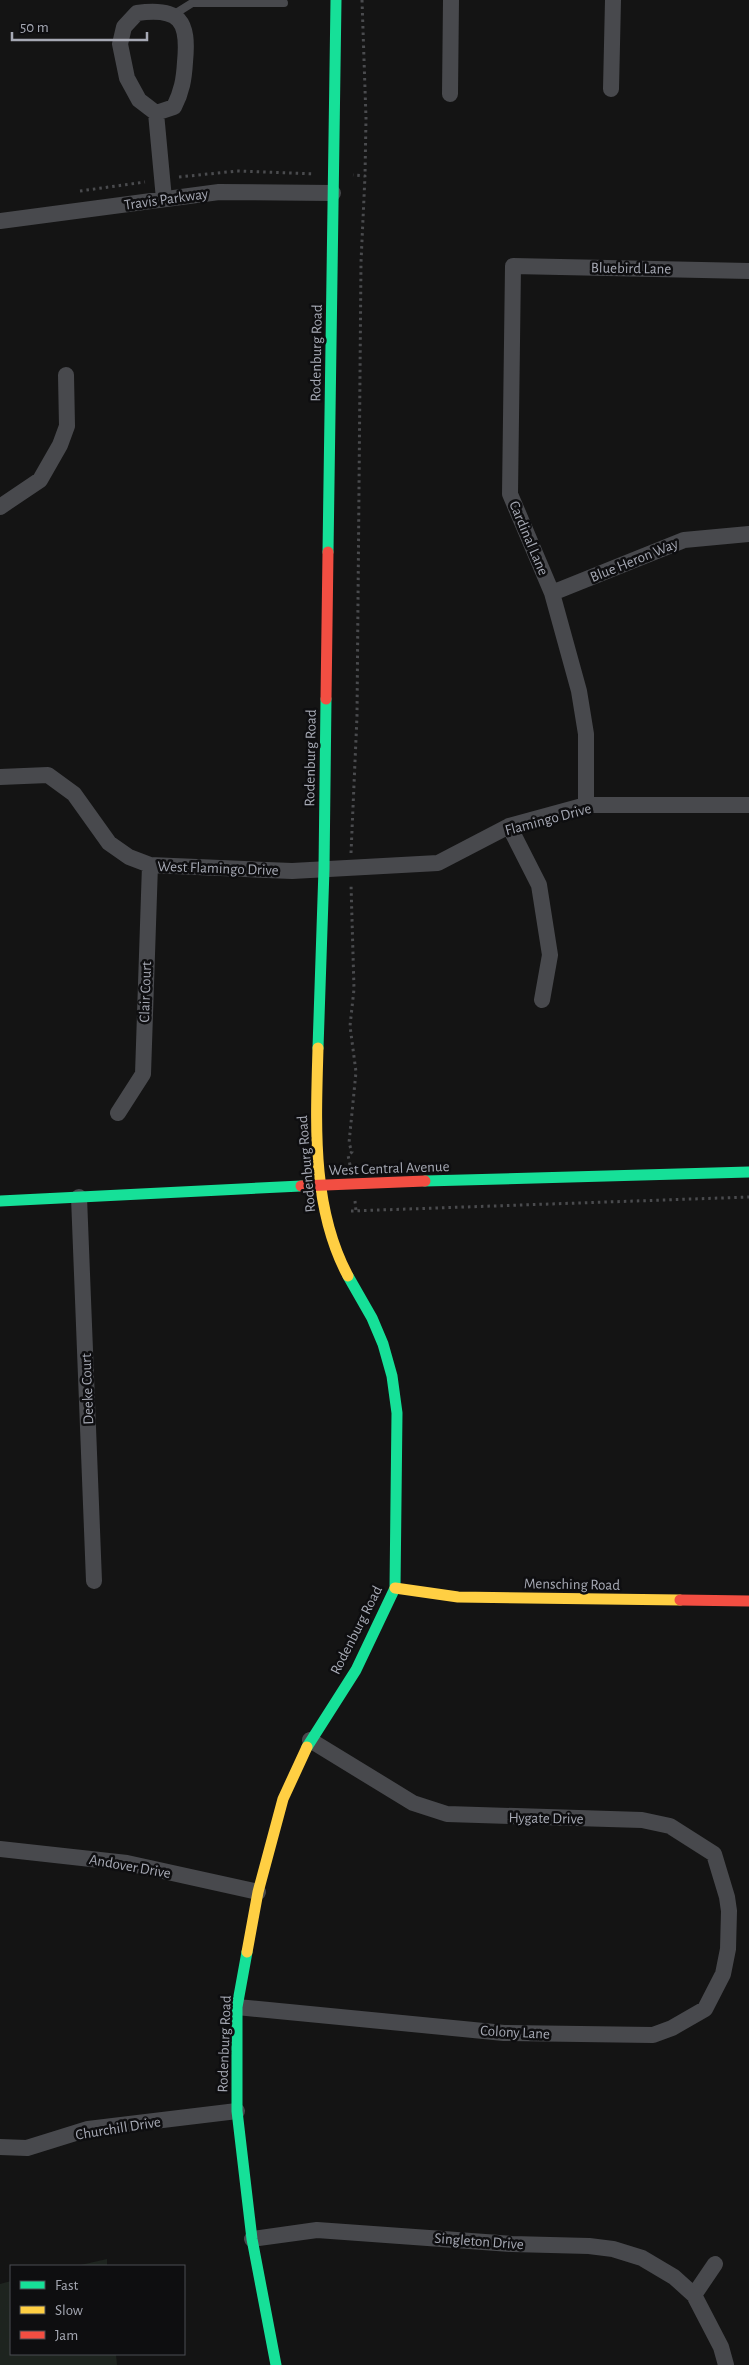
<svg xmlns="http://www.w3.org/2000/svg" width="749" height="2365" font-family="'Alegreya Sans',sans-serif">
	<rect width="100%" height="100%" fill="#141414"/>
	<path fill="#1e241f" d="M107,2259v7h-31z
		M11,2281v73h105l1,11h-117v-81z"/>
	<g fill="none" stroke-linecap="round" stroke-linejoin="round">
		<path stroke="#4a4b4e" stroke-width="3" stroke-dasharray="2.5 4" stroke-linecap="butt" d="M362,0l4,118 -1,58
			M179,177l58,-6 78,3
			M80,191l65,-9
			M351,853l6,-137 4,-454 4,-86 -12,-1
			M350,1165l-2,-10 4,-3 -3,-9 7,-71 -6,-46 4,-37 -3,-105
			M355,1201l1,10
			M351,1211l398,-14"/>
		<path stroke="#48494d" stroke-width="8" d="M173,15l19,-12h92"/>
		<path stroke="#48494d" stroke-width="16" d="M611,89l2,-89
			M450,94l1,-94
			M156,113l18,-6c8,-16 10,-28 11,-45 4,-41 -5,-55 -48,-49l-13,14 -4,17 7,34 12,22 17,13 8,86
			M0,221l219,-29 114,1
			M0,507l40,-27 20,-35 7,-19 -1,-51
			M552,593l132,-53 65,-6
			M0,777l48,-2 26,19 35,49 20,14 21,8 142,6 146,-8 71,-37 77,-21h163
			M586,805v-71l-7,-43 -27,-98 -42,-99 3,-228 236,5
			M509,826l30,59 11,70 -8,45
			M118,1113l25,-39 7,-209
			M79,1197l15,384
			M0,1849l127,14 131,29
			M237,2007l267,26 149,2 19,-7 33,-19 18,-35 5,-25 1,-38 -2,-14 -13,-43 -44,-28 -28,-6 -195,-6 -34,-11 -103,-63
			M0,2147l27,1 61,-19 149,-18
			M252,2239l65,-9 195,14 77,2 24,3 29,9 32,19 20,18 27,52 5,18
			M694,2295l21,-31"/>
		<path stroke="#16e098" stroke-width="11" d="M328,552l8,-552
			M318,1048l6,-179 2,-170
			M425,1181l324,-9
			M0,1201l301,-15
			M307,1747l49,-77 39,-82 2,-175 -5,-37 -9,-32 -11,-26 -24,-42
			M247,1952l-10,55v104l15,128 24,126"/>
		<path stroke="#ffcf43" stroke-width="11" d="M318,1048c-2,75 -7,159 30,228
			M395,1588l63,9 222,3
			M247,1952l11,-60 25,-93 24,-52"/>
		<path stroke="#f24e42" stroke-width="11" d="M326,699l2,-147
			M301,1186l124,-5
			M680,1600l69,1"/>
	</g>
	<g text-anchor="middle" stroke-width="5" stroke-linejoin="round" paint-order="stroke">
		<g font-size="15" fill="#a6a9b4" stroke="#0e0e10">
			<text transform="translate(166 199) rotate(-8)" y="5">Travis Parkway</text>
			<text transform="translate(631 268) rotate(1)" y="5">Bluebird Lane</text>
			<text transform="translate(316 353) rotate(-89)" y="5">Rodenburg Road</text>
			<text transform="translate(529 538) rotate(67)" y="5">Cardinal Lane</text>
			<text transform="translate(634 560) rotate(-22)" y="5">Blue Heron Way</text>
			<text transform="translate(310 758) rotate(-89)" y="5">Rodenburg Road</text>
			<text transform="translate(548 819) rotate(-15)" y="5">Flamingo Drive</text>
			<text transform="translate(218 868) rotate(2)" y="5">West Flamingo Drive</text>
			<text transform="translate(145 992) rotate(-88)" y="5">Clair Court</text>
			<text transform="translate(306 1164) rotate(-95)" y="5">Rodenburg Road</text>
			<text transform="translate(389 1168) rotate(-2)" y="5">West Central Avenue</text>
			<text transform="translate(87 1389) rotate(-92)" y="5">Deeke Court</text>
			<text transform="translate(572 1584) rotate(1)" y="5">Mensching Road</text>
			<text transform="translate(356 1630) rotate(-63)" y="5">Rodenburg Road</text>
			<text transform="translate(546 1818) rotate(1)" y="5">Hygate Drive</text>
			<text transform="translate(130 1866) rotate(10)" y="5">Andover Drive</text>
			<text transform="translate(515 2032) rotate(3)" y="5">Colony Lane</text>
			<text transform="translate(224 2044) rotate(-88)" y="5">Rodenburg Road</text>
			<text transform="translate(118 2128) rotate(-9)" y="5">Churchill Drive</text>
			<text transform="translate(479 2241) rotate(4)" y="5">Singleton Drive</text>
		</g>
	</g>
	<rect x="10" y="2265" width="175" height="90" fill="#0e0e10" stroke="#4b4c52"/>
	<rect x="20" y="2281" width="25" height="8" fill="#16e098" stroke="#4b4c52"/>
	<text x="55" y="2290" font-size="15" fill="#a6a9b4">Fast</text>
	<rect x="20" y="2306" width="25" height="8" fill="#ffcf43" stroke="#4b4c52"/>
	<text x="55" y="2315" font-size="15" fill="#a6a9b4">Slow</text>
	<rect x="20" y="2331" width="25" height="8" fill="#f24e42" stroke="#4b4c52"/>
	<text x="55" y="2340" font-size="15" fill="#a6a9b4">Jam</text>
	<path d="M12 32v8h135v-8" fill="none" stroke="#a6a9b4" stroke-width="2.5"/>
	<text x="20" y="32" font-size="15" fill="#a6a9b4" stroke="#0e0e10" stroke-width="4" paint-order="stroke">50 m</text>
</svg>
